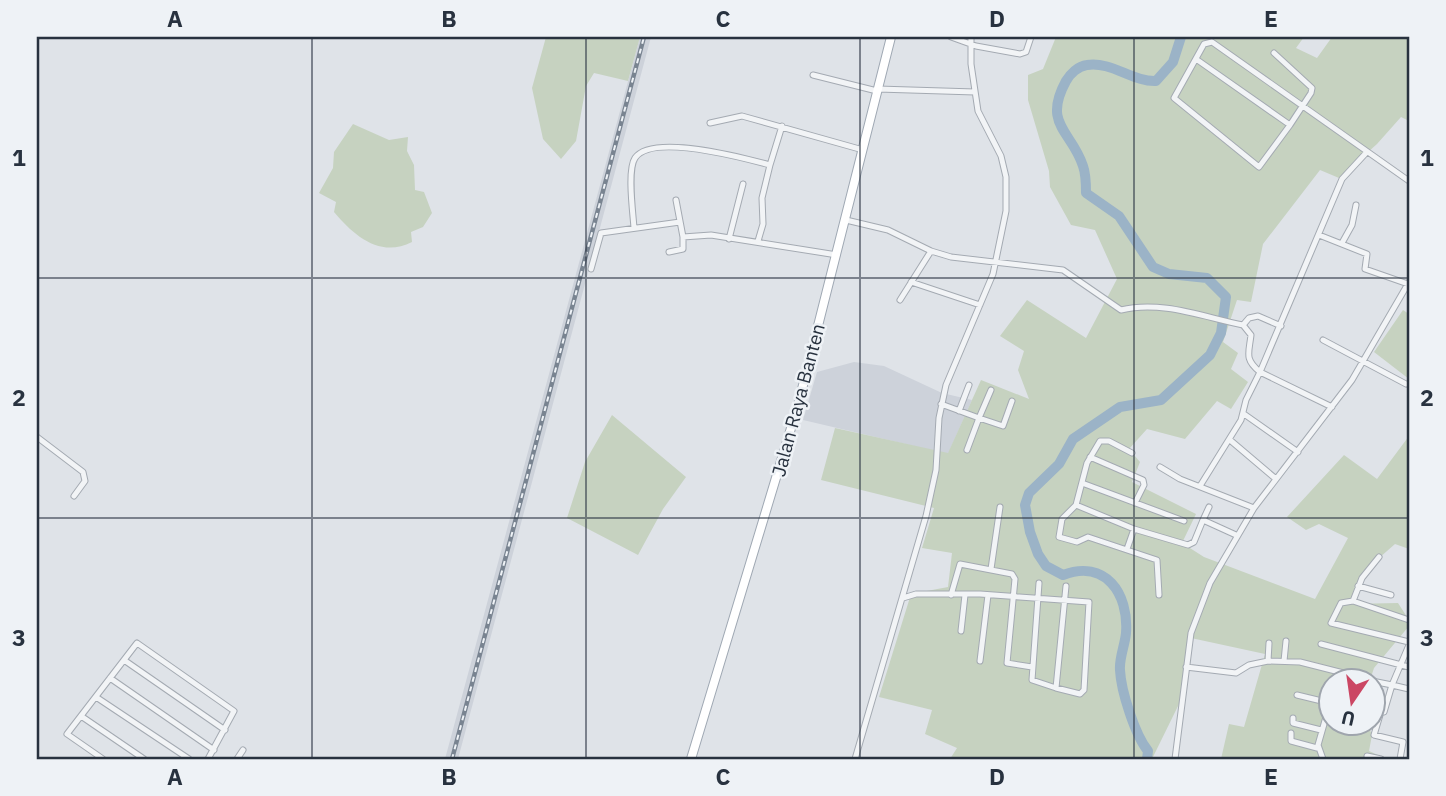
<svg xmlns="http://www.w3.org/2000/svg" width="1446" height="796" font-family="'IBM Plex Sans',sans-serif">
	<rect width="100%" height="100%" fill="#dfe3e8"/>
	<path fill="#cdd2da" d="M640,37h11l-193,722h-13z
		M854,362l30,4 58,27 30,7 -24,54 -145,-34 14,-48z"/>
	<path fill="#c6d2c0" d="M546,37h94l-12,44 -34,-8 -8,13 -10,55 -15,18 -18,-20 -11,-51z
		M1056,37h248l-8,11 21,10 15,-21h77v84l-8,-4 -24,27 -38,34 -19,-8 -57,74 -12,58 -14,-2 -14,42 15,11 -7,16 17,13 -17,27 -14,-8 -32,38 -38,-10 -18,20 11,13 -8,20 64,32 -14,29 22,14 111,42 33,-61 -29,-14 -13,6 -19,-13 57,-62 33,24 32,-43v113l-14,-5 -24,21 -21,39 48,-1 11,17v6l-35,42 -4,12h-40v42l37,1 5,12 -3,16 18,8h-166l8,-35 15,3 21,-73 -74,-16 -12,66 -27,55h-202l7,-11 -32,-14 7,-24 -53,-13 32,-103 37,-7 4,-34 -30,-5 12,-40 -113,-28 14,-52 113,25 33,-73 48,19 -11,-29 6,-19 -24,-15 27,-36 59,38 31,-59 -22,-49 -24,-5 -21,-38 -1,-16 -21,-71v-25l15,-6z
		M353,124l36,16 19,-3 -1,14 7,14 1,25 9,2 8,21 -9,14 -12,5 1,10c-31,16 -57,-5 -78,-30l2,-10 -17,-9 14,-25 1,-16z
		M1403,310l6,4v65l-35,-27z
		M612,415l74,62 -23,32 -25,46 -71,-37 18,-56z"/>
	<g fill="none" stroke-linecap="round" stroke-linejoin="round">
		<path stroke="#9bb3c7" stroke-width="10" d="M1147,759l1,-8c-13,-16 -27,-60 -28,-81 -1,-12 5,-25 6,-37 3,-40 -21,-74 -63,-58l-17,-9 -8,-12 -8,-22 -5,-27 4,-12 30,-29 14,-25 47,-32 41,-7 49,-45 11,-22 5,-36 -19,-19 -38,-4 -16,-7 -34,-51 -33,-23c0,-8 0,-19 -3,-27 -11,-35 -41,-41 -17,-85 4,-7 12,-15 21,-16 24,-4 46,17 69,16l17,-19 8,-25"/>
		<g stroke="#a4aab2" stroke-width="7">
			<path id="street" d="M951,37l25,9 44,8 6,-2 5,-15
				M1196,59l94,66 21,-32 1,-5 -38,-35
				M813,75l64,16
				M878,89l97,3
				M710,123l32,-7 121,34
				M1290,125l-31,42 -85,-69 30,-54 8,-2 197,139
				M676,200l7,37 28,-2 126,20
				M846,220l42,10 43,21 20,6 112,13 58,40c40,-10 82,7 122,15l6,-7 9,-2 23,10
				M634,228c-1,-15 -7,-58 1,-70 17,-25 109,0 135,7l12,-39
				M1319,235l48,19 -2,15 43,15
				M729,239l14,-55
				M758,241l5,-17 -1,-26 8,-33
				M1342,243l10,-18 4,-20
				M669,252l14,-3v-12
				M591,269l10,-36 79,-11
				M911,282l69,23
				M900,300l31,-49
				M1323,340l83,44
				M991,390l-12,28 24,8 9,-25
				M941,404l38,14 -12,32
				M1332,407l-72,-35 82,-193 24,-26
				M959,411l10,-26
				M1244,414l54,38
				M37,437l46,35 2,9 -11,15
				M1230,440l46,39
				M1132,453l-23,-12h-9l-13,22 -11,42 -14,14 -3,18 18,5 11,-5 69,23 2,35
				M1090,457l53,23 1,5 -9,18
				M1160,467l20,12 74,29
				M1082,483l102,38
				M1200,486l41,-66 5,-20 14,-28c-16,-13 -11,-19 -9,-37l-8,-10
				M1076,505l58,24 54,16 6,-3 9,-22 33,15
				M1203,520l6,-13
				M1127,549l7,-20
				M1379,557l-17,21 -9,23 56,19
				M991,569l9,-62
				M1039,583l-7,97 24,8 10,-102
				M1358,586l33,9
				M951,595l9,-31 52,10 3,5 -8,84 25,4
				M903,598l13,-4h64l109,8 -5,88 -4,4 -24,-6
				M1353,601l-12,2 -10,20 78,19
				M961,631l4,-36
				M1321,644l88,23
				M124,660l101,70
				M980,661l8,-66
				M1268,661l1,-18
				M1284,661l2,-20
				M1186,667l50,6 13,-8 19,-4 32,1 71,18
				M110,678l104,72
				M1372,681l20,4 17,-40
				M1297,695l33,8
				M96,697l93,62
				M1372,713l12,-1 8,-27 17,4
				M1380,715l-6,20 29,7 -3,17
				M81,716l63,43
				M1293,718v5l28,7
				M1291,733v8l26,7
				M1367,756l14,3
				M103,759l-36,-25 70,-91 97,68 -26,48
				M237,759l6,-9
				M855,759l71,-243 10,-46 3,-52 7,-33 47,-111 13,-63v-34l-5,-21 -23,-45 -7,-47v-27
				M1175,759l16,-126 19,-50 44,-75 98,-128 57,-98
				M1323,759l-5,-14 12,-42"/>
		</g>
		<g stroke="#9fa8b3" stroke-width="10">
			<path id="primary" d="M691,759l107,-354 93,-368"/>
		</g>
		<use href="#street" stroke="#f2f4f6" stroke-width="5"/>
		<use href="#primary" stroke="#fff" stroke-width="8"/>
		<g stroke="#798491" stroke-width="4.5">
			<path id="rail" d="M452,759l192,-722"/>
		</g>
		<use href="#rail" stroke="#eef2f6" stroke-width="2" stroke-dasharray="5" stroke-linecap="butt"/>
	</g>
	<path fill="none" stroke="#28323f" stroke-width="2" stroke-opacity="0.55" d="M312,37v722M586,37v722M860,37v722M1134,37v722M37,278h1372M37,518h1372"/>
	<g text-anchor="middle" stroke-width="5" stroke-linejoin="round" paint-order="stroke">
		<g font-size="19" fill="#28323f" stroke="#eef2f6">
			<text transform="translate(798 400) rotate(-75)" y="7">Jalan Raya Banten</text>
		</g>
	</g>
	<rect width="1446" height="796" fill="none" stroke="#eef2f6" stroke-width="77"/>
	<g transform="translate(1352 702) rotate(193)"><circle r="33" fill="#eef2f6" stroke="#9fa5ad" stroke-width="2"/>
	<path d="M0-5L12 26L0 18L-12 26Z" fill="#cb4663"/>
	<text y="-10" font-size="19" font-weight="bold" text-anchor="middle" fill="#28323f">U</text>
	</g>
	<rect x="38" y="38" width="1370" height="720" fill="none" stroke="#28323f" stroke-width="2.5"/>
	<g font-size="23" text-anchor="middle" font-weight="bold" fill="#28323f">
		<text x="175" y="27">A</text>
		<text x="449" y="27">B</text>
		<text x="723" y="27">C</text>
		<text x="997" y="27">D</text>
		<text x="1271" y="27">E</text>
		<text x="19" y="166">1</text>
		<text x="1427" y="166">1</text>
		<text x="19" y="406">2</text>
		<text x="1427" y="406">2</text>
		<text x="19" y="646">3</text>
		<text x="1427" y="646">3</text>
		<text x="175" y="785">A</text>
		<text x="449" y="785">B</text>
		<text x="723" y="785">C</text>
		<text x="997" y="785">D</text>
		<text x="1271" y="785">E</text>
	</g>
</svg>
